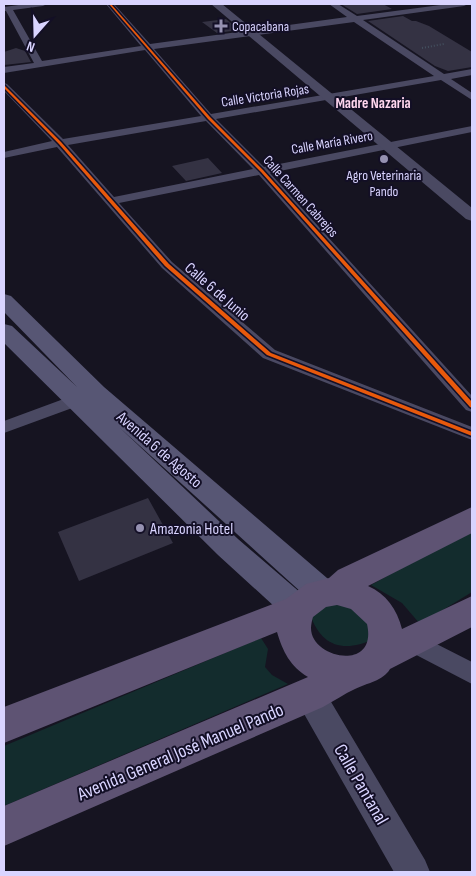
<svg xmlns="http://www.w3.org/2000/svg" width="476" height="876" font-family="'Sofia Sans Condensed',sans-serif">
	<rect width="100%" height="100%" fill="#161421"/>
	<path fill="#132c2d" d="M472,529v63l-52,32 -18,-21 -31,-18z
		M319,603l44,5 11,31c-30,14 -53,8 -64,-25z
		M261,638l7,11 -3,18 7,8 16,9 -284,122v-60z"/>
	<path fill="#343243" d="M341,4h42l9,5 -35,5z
		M403,16l9,5h4l13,5 43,26v15l-24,4 -13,-5 -67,-45z
		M226,19l13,11 -22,3 -15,-11z
		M16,48l9,3 6,11 -27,3v-13z
		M208,158l14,15 -36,8 -14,-15z
		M148,498l25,45 -94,38 -21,-49z"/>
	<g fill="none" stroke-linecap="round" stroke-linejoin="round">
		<path stroke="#44505f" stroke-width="2" stroke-dasharray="1 2" stroke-linecap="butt" d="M422,48l22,-4"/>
		<path fill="#4a4962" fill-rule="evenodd" d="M26,4h21l-4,2 -30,4 29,51 99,-15 -35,-42h8l36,40 197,-27 -18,-13h9l19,12 91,-12h20l-4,2 -101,14 81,54 28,-5v6l-21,4 21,14v7l-31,-20 -225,39 48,48 208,-41v6l-202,41 202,223v16l-6,-2 -207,-235 -140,28 53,59 103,88 197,77v13l-209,-82 -101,-90 -105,-121 -53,11v-6l48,-11 -48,-50v-8l3,1 56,55 138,-23 -56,-66 -141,23v-6l30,-4 -28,-52h-2v-4zM354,22l80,54 -223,38 -57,-65zM206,121l47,48 -139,28 -46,-52z
			M88,390l6,2 2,4 -2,4 -90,33v-12z
			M407,629l65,33v22l-73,-38 -3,-7 3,-7z"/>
		<path fill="#4a4962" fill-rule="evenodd" d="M211,4h11l250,204v13l-6,-2z
			M310,681l11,4 104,175 5,12h-36l-95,-167 -4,-10 4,-10z"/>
		<path fill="#575674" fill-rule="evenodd" d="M4,294l7,2 93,91 230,197 4,9 -4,9 -11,4 -11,-4 -193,-175 119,112 71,61 4,9 -4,9 -11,4 -11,-4 -69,-63 -214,-212v-19l8,2 65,61 -73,-75z"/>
		<path fill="#5e5373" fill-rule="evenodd" d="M472,507v26l-104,53c18,8 29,23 34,43l70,-33v31l-82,42c-7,12 -23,14 -35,20 -11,5 -21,12 -32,18l-319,139v-40l304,-129c-18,-11 -25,-25 -31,-45l-273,111v-36l282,-108 20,-15 23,-6 9,-8zM337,605l14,4 16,15c11,48 -56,35 -56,4 0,-3 1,-8 2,-11l13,-10z"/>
		<g stroke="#130f26" stroke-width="3">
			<path id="cycleway" d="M109,4h2l99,113 53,53 209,232v6l-2,-1 -209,-235 -53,-53z
				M4,85l57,57 108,122 102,89 201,79v4l-205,-81 -102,-89 -106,-122 -55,-56z"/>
		</g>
		<use href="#cycleway" fill="#e8590c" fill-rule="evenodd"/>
	</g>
	<g fill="#9591b1" stroke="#130f26" stroke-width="2">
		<path d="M218.5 18.5h5v5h5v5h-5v5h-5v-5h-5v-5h5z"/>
		<circle cx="384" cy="159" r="5"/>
		<circle cx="140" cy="528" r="5"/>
	</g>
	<g text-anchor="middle" stroke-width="4" stroke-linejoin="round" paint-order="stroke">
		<g font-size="14" fill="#d9d4ff" stroke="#130f26" text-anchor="start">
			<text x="232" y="31">Copacabana</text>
			<text x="384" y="180" text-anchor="middle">Agro Veterinaria<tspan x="384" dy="16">Pando</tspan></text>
		</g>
		<g font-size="14" fill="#d9d4ff" stroke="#130f26">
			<text transform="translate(265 95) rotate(-9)" y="5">Calle Victoria Rojas</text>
			<text transform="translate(332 142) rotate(-10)" y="5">Calle María Rivero</text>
			<text transform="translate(301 196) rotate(48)" y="5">Calle Carmen Cabrejos</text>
		</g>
		<g font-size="15" font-weight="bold" fill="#ffd6f0" stroke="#130f26">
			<text x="373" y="108">Madre Nazaria</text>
		</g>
		<g font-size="16" fill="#d9d4ff" stroke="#130f26">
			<text transform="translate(218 291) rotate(41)" y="6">Calle 6 de Junio</text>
			<text transform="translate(160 449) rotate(41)" y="6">Avenida 6 de Agosto</text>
		</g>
		<g font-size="16" fill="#d9d4ff" stroke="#130f26" text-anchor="start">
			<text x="150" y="534">Amazonia Hotel</text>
		</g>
		<g font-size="19" fill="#d9d4ff" stroke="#130f26">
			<text transform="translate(180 751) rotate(-23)" y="7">Avenida General José Manuel Pando</text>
			<text transform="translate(362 784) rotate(60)" y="7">Calle Pantanal</text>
		</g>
	</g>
	<rect width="476" height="876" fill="none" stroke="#d9d4ff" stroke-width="10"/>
	<g transform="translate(35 35) rotate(200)" stroke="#130f26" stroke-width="4" paint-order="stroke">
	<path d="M0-4L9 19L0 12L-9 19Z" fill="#d9d4ff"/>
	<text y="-8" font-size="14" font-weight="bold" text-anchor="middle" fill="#d9d4ff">N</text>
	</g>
</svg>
